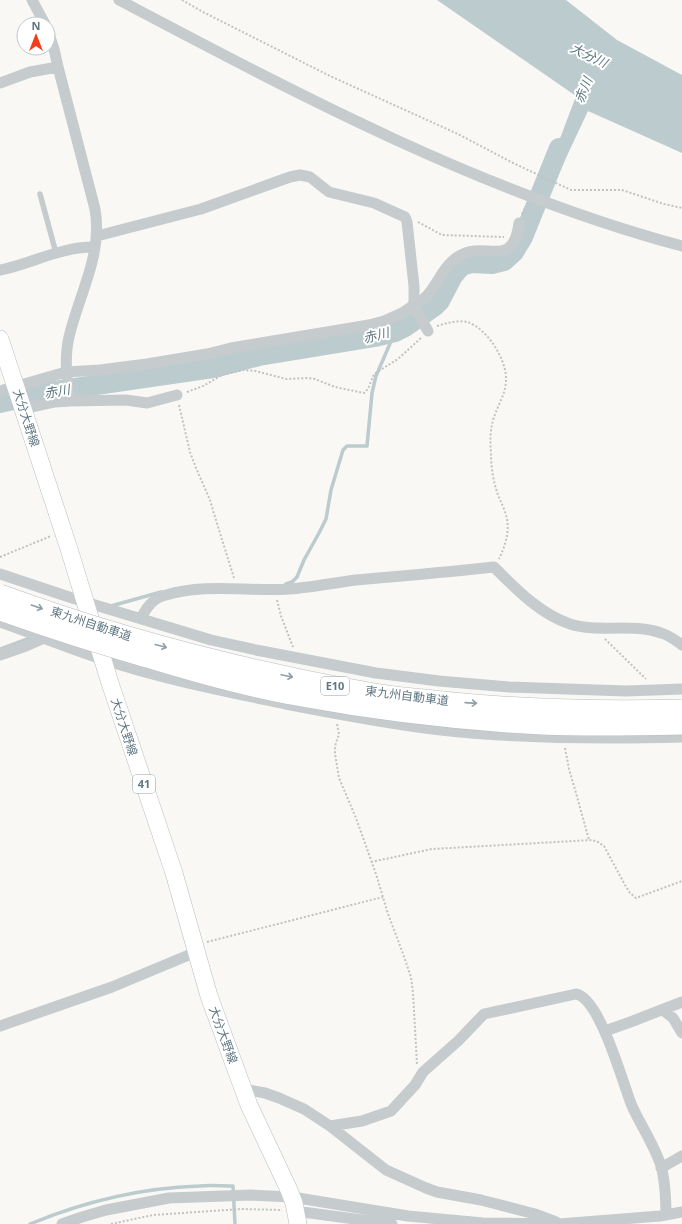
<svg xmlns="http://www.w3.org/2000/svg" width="682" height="1224" font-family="'Noto Sans','Noto Sans JP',sans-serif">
	<rect width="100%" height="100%" fill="#f9f8f5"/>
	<path fill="#bccbce" d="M437,0h129l51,40 65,35v78l-94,-42 -31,66 -10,-4 29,-77z"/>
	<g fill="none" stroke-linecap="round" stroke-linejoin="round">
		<path stroke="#bccbce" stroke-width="3.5" d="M286,584l6,-2 5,-5 7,-17 15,-27 7,-14 5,-29 12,-40 4,-4h20l5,-53 4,-17 19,-44
			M111,606l50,-14
			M0,649l33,-12
			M30,1224c53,-22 111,-36 169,-38 11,-1 22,0 34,0l2,38"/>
		<path stroke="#bccbce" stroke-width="20" d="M0,403l48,-11 165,-24 46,-12 116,-19 20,-5 10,-5 30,-21 5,-5 13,-25 5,-6 4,-4 9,-3 21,1 12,-3 10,-9 9,-15 36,-89"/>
		<g stroke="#b8bec1" stroke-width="18">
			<path id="primary" d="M0,339l69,210 41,134 64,190 35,123 40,109 40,85 5,13 4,21"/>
		</g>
		<path stroke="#bfc3c4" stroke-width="2" stroke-dasharray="2 2" stroke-linecap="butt" d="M182,0l21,12 127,64 128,58 55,29 58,27h51l42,14 18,4
			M522,214l4,-8
			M418,222l24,13 62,2
			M437,326c10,-3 20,-6 30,-4 20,6 40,38 39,58 0,13 -8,25 -12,37 -4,12 -4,24 -3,36 0,13 2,27 6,39 2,7 6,13 8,20 6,16 1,32 -6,47
			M187,392l16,-6 19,-11 22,-5 11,1 31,8 20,-1 9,1 20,8 29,6 4,-4 6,-15 24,-15 23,-21
			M179,405l11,47 6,16 14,32 5,17 19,61
			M0,557l51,-21
			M277,600l4,16 12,31
			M605,639l41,40
			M337,724l2,10 -4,12v8l4,24 17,40 20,56 12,40 14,37 9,26 2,16 4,71
			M565,748l4,21 7,24 13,47
			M371,862l61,-13 160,-9 6,2 6,4 21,39 5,8 6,5 46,-17
			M207,942l176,-45
			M111,1224l42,-9 88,-6 41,1"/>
		<path stroke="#c6cbce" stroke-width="5.5" d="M40,194l16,59"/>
		<path stroke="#c6cbce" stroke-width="11" d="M32,0l13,24
			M119,0c180,95 365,193 563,246
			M58,67l37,142c8,46 -16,85 -26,128 -5,21 -2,43 1,64
			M0,83l30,-11 28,-5 -4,-18 -6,-18
			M0,270c22,-4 42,-14 64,-19 10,-3 21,-4 31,-4
			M428,331l-15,-26c24,-9 25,-38 48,-50 25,-14 52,15 58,-32
			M0,391l66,-19 34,-2 47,-6 60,-10 24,-6 138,-23 15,-4 18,-8 9,-6 3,-3v-18l-7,-64 -2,-5 -31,-14 -45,-11 -19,-15 -10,-2 -10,2 -89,32 -104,27
			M23,409l32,-7 15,-1 56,-1 21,3 30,-8
			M0,574l72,24 139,42 45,10 120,23 63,8 70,6 117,4 56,-2
			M141,618c6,-11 12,-20 25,-23 41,-12 82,-3 124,-6 22,-2 44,-6 66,-9 46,-4 92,-8 138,-13 22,22 46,47 76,57 28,9 63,-1 91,9 8,2 14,7 21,12
			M0,622c34,12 68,26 102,37 60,20 122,32 184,45 51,10 103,20 155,26 80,9 161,9 241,7
			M0,655l26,-9 18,-8
			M663,1010l10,8 9,15
			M0,1026l112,-39 84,-35
			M605,1031l28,-10 49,-19
			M243,1089l22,4 14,5 25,11 26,17 56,44 40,18 11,4 44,8 54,14 21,8
			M330,1126l32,-5 29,-10 24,-26 8,-13 35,-31 26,-27 92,-20c24,4 47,90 56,112 9,20 24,42 30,63 3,15 4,31 4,46
			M661,1168l21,-12
			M295,1211l97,13
			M62,1224l20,-7 24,-7 63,-12 82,-3 41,2 116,19 75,7 76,1 101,-8 22,-4"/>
		<use href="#primary" stroke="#fff" stroke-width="17"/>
		<g stroke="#babec1" stroke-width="20" stroke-linecap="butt">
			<path id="motorway-bridge" d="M0,594c88,32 177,58 269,78 35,8 70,15 106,21 16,3 32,4 49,6 86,10 172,12 258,10
				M0,611c48,17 97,33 147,47 49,15 98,29 149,38 81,15 164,25 246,29 47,2 93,1 140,0"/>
		</g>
		<use href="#motorway-bridge" stroke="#fff" stroke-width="19"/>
	</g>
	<defs><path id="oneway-shaft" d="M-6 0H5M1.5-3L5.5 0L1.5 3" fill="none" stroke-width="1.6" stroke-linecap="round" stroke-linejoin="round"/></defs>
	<g stroke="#90a0a8">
		<use href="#oneway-shaft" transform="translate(37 607) rotate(19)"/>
		<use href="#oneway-shaft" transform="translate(161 646) rotate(15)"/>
		<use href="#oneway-shaft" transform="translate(287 676) rotate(12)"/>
		<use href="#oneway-shaft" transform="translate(471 703) rotate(4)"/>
	</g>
	<g text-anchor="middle" stroke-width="4" stroke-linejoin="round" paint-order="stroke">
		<g fill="#fff" stroke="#90a0a8" stroke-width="1">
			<rect x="321" y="677" width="28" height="18" rx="3"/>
			<rect x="133" y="775" width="22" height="18" rx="3"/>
		</g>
		<g font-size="11" font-weight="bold" fill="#607783">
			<text x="335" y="690">E10</text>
			<text x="144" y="788">41</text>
		</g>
		<g font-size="12" fill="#607783" stroke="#fff">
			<text transform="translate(26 418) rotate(72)" y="4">大分大野線</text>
			<text transform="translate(91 624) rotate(18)" y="4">東九州自動車道</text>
			<text transform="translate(407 696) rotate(7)" y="4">東九州自動車道</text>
			<text transform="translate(124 727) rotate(72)" y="4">大分大野線</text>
			<text transform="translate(223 1035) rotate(70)" y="4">大分大野線</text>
		</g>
		<g font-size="13" font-style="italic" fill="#5b777e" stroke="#fff">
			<text transform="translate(589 55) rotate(26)" y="5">大分川</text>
			<text transform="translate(583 90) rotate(-68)" y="5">赤川</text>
			<text transform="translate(376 335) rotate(-14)" y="5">赤川</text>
			<text transform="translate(57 391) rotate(-10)" y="5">赤川</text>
		</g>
	</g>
	<g transform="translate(36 36)"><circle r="19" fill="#ffffff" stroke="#bfc9cd"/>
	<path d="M0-3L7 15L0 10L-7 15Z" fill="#f43b1a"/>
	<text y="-6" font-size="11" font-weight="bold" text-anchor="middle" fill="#607783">N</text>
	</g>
</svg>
